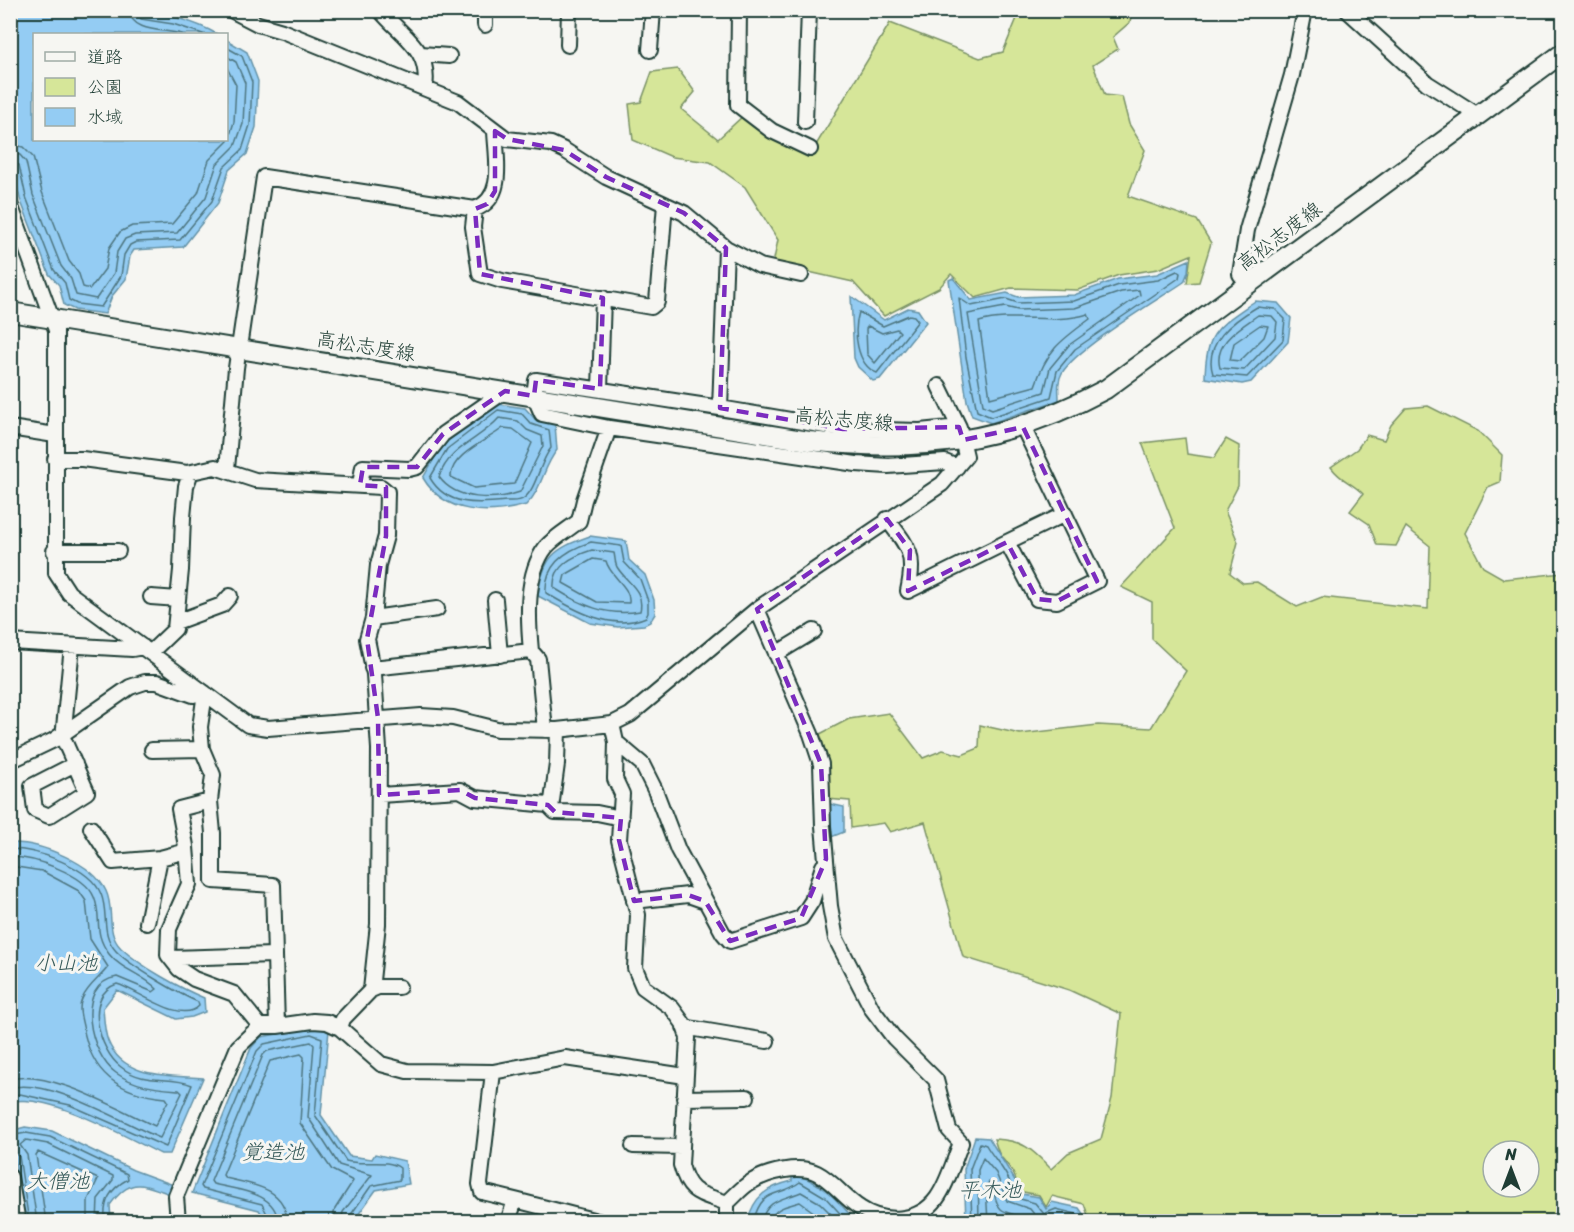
<svg xmlns="http://www.w3.org/2000/svg" width="1574" height="1232" font-family="Sriracha,'Klee One',sans-serif">
	<rect width="100%" height="100%" fill="#f6f6f2"/>
	<filter id="ink" filterUnits="userSpaceOnUse"><feTurbulence type="fractalNoise" baseFrequency=".0167" numOctaves="2"/><feDisplacementMap in="SourceGraphic" scale="12" xChannelSelector="R" yChannelSelector="G"/><feConvolveMatrix kernelMatrix="1 2 1 2 8 2 1 2 1" color-interpolation-filters="sRGB"/></filter>
	<g filter="url(#ink)">
		<path fill="#d6e699" stroke="#7a9266" stroke-width="1.5" fill-rule="evenodd" d="M1020,11h112l-2,11 -17,15 5,12 -25,16 12,30 17,2 7,27 16,26 -17,46 69,24 14,23 -12,39 -12,1 4,-28 -33,14 -39,6 -41,15 -67,-2 -36,10 -24,-24 -12,14 -55,28 -31,-34 -80,-18 5,-24 -33,-53 -35,-25 -38,-5 -39,-17 -4,-36 12,-2 11,-30 26,-3 17,23 -14,17 37,30 25,-23 67,39 80,-132 90,35 23,-6z
			M1428,406l50,25 24,24 -2,27 -12,5 -23,46 18,34 21,12 59,-6v648h-473l-6,-17 -32,-8 -6,11 -7,-12 -21,-4c-1,-16 -8,-23 -17,-34 -3,-4 -5,-13 -7,-18 29,1 38,10 57,30l17,-16 33,-14 11,-41 9,-84 -52,-24 -106,-33 -38,-135 -35,10 -6,-9 -33,5 -1,-27 -23,-2v-42l-7,-23 29,-15 40,-6 34,45 20,-8 19,5 17,-7 1,-23 40,9 78,-9 53,3 35,-57 -34,-32v-37l-31,-15 54,-59 -33,-85 43,-5 2,16 27,4 12,-19 13,7 -1,40 -13,25 13,31 -8,31 13,10 14,-1 40,25 25,-10 106,12 2,-63 -24,-19 -10,19 -19,-1 -8,-21 -19,-13 13,-17c-11,-12 -21,-12 -32,-27l26,-18 10,-14 17,5 7,-15 15,-17zM1493,1151h36v36h-36z"/>
		<path fill="#94ccf3" stroke="#6593a7" stroke-width="1.5" d="M10,11c68,-1 146,-11 207,23h-183v106h192l1,-100 20,12 11,29 -2,46 -9,27 -18,16 -11,33 -35,44 -49,3 -4,6 -4,23 -14,17 -7,18 -30,-4 -11,-5 -5,-20 -10,-11 -29,-75 -5,-22 -5,-28z
			M1189,260l-1,12 -4,10c-28,19 -107,66 -122,91 -5,9 -3,18 -3,27l-68,23 -19,-7 -5,-15 -18,-121 4,-2 18,22 36,-7 11,4 56,-2 44,-16 39,-5z
			M851,296l33,24 24,-12 10,2 8,12 -46,57 -7,2 -15,-14 -4,-9z
			M1255,301l23,2 13,15 -3,24 -37,40 -9,2 -37,-6c1,-48 13,-51 50,-77z
			M498,404l27,4 10,11 20,5 2,26c-14,17 -15,40 -31,55 -37,10 -81,10 -103,-27l19,-33z
			M590,536l36,5 3,19 16,15 9,25 1,14 -5,8 -6,3 -26,2 -28,-4 -52,-27c5,-39 15,-47 52,-60z
			M830,804l14,3v25l-15,6z
			M11,843c29,-1 82,20 95,48 9,19 -1,41 15,57 19,18 59,40 83,50l1,14 -13,5 -16,2 -59,-29 -14,18c1,10 1,23 5,33 15,38 61,34 95,37l-33,76h-9c-35,-17 -114,-62 -150,-52z
			M311,1028l18,2 -8,85 28,41 23,3 3,-5 30,7 4,23 -33,6 -23,32 -87,-1 -7,-11 -67,-17 59,-145 10,-11z
			M25,1127l27,4 81,39 43,16 -3,9c-30,-10 -41,-20 -63,10l1,16h-87l-14,-90z
			M975,1137l14,1 27,44v11l23,4 7,12 6,-7 27,6 9,13h-122l-2,-52z
			M792,1175c28,3 47,28 64,46l-109,1c7,-26 20,-35 45,-41z"/>
		<g fill="none" stroke-linecap="round" stroke-linejoin="round">
			<path stroke="#4e7680" stroke-width="1.5" d="M129,10c2,23 36,19 53,24
				M137,10l4,9 32,5 30,10
				M10,144l13,3 10,10 9,35 27,69 10,13 4,13 7,2 15,-20 4,-21 11,-16 12,-6 40,-2 26,-31 11,-33 19,-19 6,-19 2,-37 -10,-19
				M10,153l10,2 6,7 7,33 28,71 10,13 5,16 20,4 18,-26 3,-21 8,-13 10,-4 42,-2 29,-36 11,-33 18,-18 8,-22 2,-41 -9,-21 -10,-6
				M10,161l9,4 7,32 28,73 11,13 4,17 8,4 24,3 20,-31 3,-21 6,-10 6,-3 44,-2 32,-39 12,-34 18,-17 8,-25 2,-43 -10,-26 -16,-9
				M1177,271l3,2 -1,5 -104,71 -18,22 -6,26 -60,20 -14,-6 -11,-54 -7,-59 12,8 35,-7 12,4 56,-2 45,-16 39,-5z
				M1139,290l1,5 -71,50 -19,23 -6,24 -52,17 -9,-4 -15,-91 37,-7 13,3 57,-2 46,-16z
				M1257,307l18,2 10,10 -2,21 -36,37 -34,-3c-10,-31 20,-53 44,-67z
				M859,312l24,14 26,-11 5,1 4,5 -41,52c-21,-8 -24,-42 -18,-61z
				M1088,314l2,5c-30,22 -43,31 -55,67l-45,12 -11,-76c35,-10 73,3 109,-8z
				M1258,315l14,1 5,6 -2,15 -31,33 -24,-2c-7,-26 20,-40 38,-53z
				M1260,325l8,1 -4,11 -24,24 -10,-1 4,-17z
				M868,326l14,7 15,-4 3,3 -25,31 -8,-9 -1,-25z
				M498,410l24,4 9,10 18,6 2,18c-11,13 -15,42 -27,50 -4,4 -12,3 -18,3 -28,3 -59,6 -76,-23l17,-29z
				M499,418l19,3 9,9 15,6 1,10 -23,46c-25,9 -64,9 -81,-15 11,-31 41,-37 60,-59z
				M503,428l10,1 19,14 -18,41 -40,4 -23,-11c-1,-22 37,-37 52,-49z
				M591,542l30,4 3,16 16,17 8,22v12l-2,4c-34,15 -72,-7 -100,-24 -2,-29 20,-43 45,-51z
				M592,550l22,3c1,4 1,10 3,14 9,15 28,23 23,44 -33,6 -59,-6 -86,-23 -2,-22 19,-32 38,-38z
				M593,559l13,2c4,16 25,25 23,42l-32,-1 -34,-19 2,-8z
				M10,849c27,0 80,18 91,45 8,20 -1,39 15,57 13,14 63,43 82,51l1,4c-18,19 -61,-16 -82,-22 -34,11 -18,67 4,83 24,19 48,8 71,18l-26,62 -96,-42 -50,-11 -10,2
				M10,857c24,0 75,17 84,40 9,22 -2,34 15,57 11,15 35,21 48,35l-4,3 -36,-15c-44,7 -27,78 -1,96 20,14 40,15 63,17l3,3 -22,45c-37,-15 -111,-61 -150,-50
				M10,866l32,5 37,20 7,10 4,38 18,28c-8,11 -20,18 -26,32 -4,9 -1,18 1,27 8,48 36,68 83,72l2,3 -13,25c-36,-16 -105,-57 -145,-47
				M10,1136l16,-3 24,4 77,37 1,5c-18,10 -25,22 -23,43
				M10,1151l9,5 10,66
				M37,1222l-10,-67 -7,-10 6,-5 22,4 65,32v4l-15,19 -1,23
				M46,1222l-10,-67 2,-3 60,27 -10,21v22
				M271,1222l-9,-18 -59,-15 -2,-3 56,-135 7,-7 47,-10 11,4 -7,77 31,46c18,5 41,-3 54,7v12l-29,6 -21,30 -1,6
				M278,1222c-2,-31 -42,-32 -65,-38l-2,-3 52,-126 4,-4 44,-9 3,3 -6,72 31,48 33,10 -29,37 -2,10
				M287,1222c-1,-35 -36,-38 -62,-44l-2,-3 47,-114 31,-7 3,3 -4,66 32,47 21,11 -18,28 -3,13
				M753,1222c10,-37 25,-23 47,-40l25,15 23,25
				M761,1222c6,-23 21,-22 40,-30l19,11 19,19
				M770,1222c4,-15 17,-16 30,-20l27,20
				M972,1222l-2,-53 10,-26 6,2c6,11 21,27 24,38 2,6 0,9 3,14l22,6 9,11 12,-5 20,5 6,8
				M979,1222l-1,-52 5,-12 13,15 11,28 23,8 7,9 7,4
				M988,1222l-2,-35 3,-5c7,7 4,19 12,27 8,7 20,4 26,13"/>
			<g stroke="#1f3d34" stroke-width="18">
				<path id="minor" d="M380,10c22,27 51,38 45,78
					M739,10l-1,95 34,26 38,18
					M1347,10l80,73 52,33
					M485,25v-15
					M568,45l1,-35
					M650,50l3,-40
					M421,54l28,2
					M805,122l4,-112
					M10,204l46,126v243l13,20 179,132 20,3 153,-12 32,2 44,11 60,1 55,-6 18,-9 127,-106 185,-125 24,-28 -7,-29 -39,4 -77,-2 -123,-21 6,-160 -42,-35 -78,-36 -42,-27 -13,-6 -44,-5 -49,-37 -176,-71 -24,-7 -27,-14
					M475,209l-2,18 7,47 22,7 149,26 6,-5 8,-98
					M726,248l34,18 41,9
					M1249,286l-9,-12 7,-44 45,-155 13,-65
					M939,386l20,41
					M600,389l3,-91
					M720,408l-184,-28 -2,16 8,18 67,14 247,36 32,2 57,-4 12,5
					M10,428l45,7
					M55,459h27l105,14 28,-6 40,13 126,7 6,5 -1,44 -8,29 -5,53 -6,21 7,35 5,75 -1,175 -7,66 -28,29 -3,9
					M227,469l9,-101 28,-191 211,32c31,-11 21,-51 20,-78
					M360,485l3,-18 46,2 8,-2 26,-33 62,-43
					M887,519c22,29 29,35 21,72l99,-49 30,57 20,2 40,-20 -74,-154
					M1007,542l58,-28
					M54,551h64
					M151,597l27,2
					M495,600l5,55
					M373,618l64,-9
					M176,622l46,-17 8,-9
					M10,642l122,7 11,-2
					M72,646l-9,92 24,54 -38,24 -14,-6 -3,-24 43,-22
					M531,651c-3,-32 -6,-77 15,-104 9,-10 23,-18 33,-26l5,-21 25,-72
					M151,652l24,-23 6,-59 2,-53 3,-31 5,-14
					M776,654l38,-23
					M372,668l159,-17 7,8 7,71
					M205,693l-5,34 2,22 11,26 -3,26 3,32v48l60,4 4,141
					M612,724l4,18 -1,37 7,15 -3,46 19,75 -3,53 8,19 29,21 11,15 5,15 -7,127c8,30 19,28 46,38v19
					M616,742l26,22 13,26 23,60 45,83 7,8 71,-23 11,-17 11,-35
					M152,750l50,-1
					M10,761l44,-21 76,-53 15,-5h12l36,13 9,-4
					M379,795l81,-5 15,8 73,7 7,7 42,1 24,5
					M551,808l6,-44 1,-34
					M91,828l22,34 47,-4 23,-6 3,-6 -7,-37 31,-8
					M186,847l3,37 -20,45 -1,26 11,14 15,10 40,15 26,32
					M634,901l54,-6 17,6
					M147,923l13,-65
					M171,958l104,-3
					M371,990l7,-3h21
					M684,1027l83,14
					M493,1072l-13,112 2,8 33,8 -7,22
					M684,1098l63,-1
					M633,1146l49,1
					M10,1177l8,45
					M515,1200l86,22
					M727,1203c7,-6 15,-16 24,-21 16,-10 48,-18 66,-9 16,8 27,25 43,35 24,16 59,15 77,-10 11,-15 17,-38 24,-55l-12,-13 -13,-50 -42,-42 -22,-29 -36,-70 -6,-33 -7,-80 -2,-62 -10,-30 -54,-125
					M178,1222l-2,-26 62,-149 22,-21h17l36,-5 14,1 13,6 41,36 26,7 86,1 72,-14 120,18"/>
			</g>
			<g stroke="#1f3d34" stroke-width="22">
				<path id="major" d="M10,312l799,129c113,12 196,2 297,-52l458,-337"/>
			</g>
			<use href="#minor" stroke="#f6f6f2" stroke-width="14"/>
			<use href="#major" stroke="#f6f6f2" stroke-width="18"/>
		</g>
	</g>
	<path fill="none" stroke="#7b2cbf" stroke-width="4.5" stroke-dasharray="12 8" stroke-linejoin="round" d="M495,131l12,8 57,11 42,27 78,36 42,35 -6,160 123,21 116,-2 4,13 60,-13 74,154 -40,20 -20,-2 -30,-57 -99,49 2,-41 -23,-31 -130,90 64,155 5,95 -25,59 -71,23 -25,-40 -17,-6 -54,6 -15,-61 2,-22 -66,-6 -7,-7 -73,-7 -15,-8 -81,5 -1,-77 -11,-79 19,-103v-49l-26,-2 3,-18h54l26,-33 62,-43 29,5 2,-16 64,9 3,-91 -123,-24 -5,-65 12,-5 8,-13z"/>
	<g text-anchor="middle" stroke-width="6" stroke-linejoin="round" paint-order="stroke">
		<g font-size="20" fill="#1f3d34" stroke="#f6f6f2">
			<text transform="translate(1279 236) rotate(-37)" y="7">高松志度線</text>
			<text transform="translate(366 346) rotate(9)" y="7">高松志度線</text>
			<text transform="translate(844 419) rotate(5)" y="7">高松志度線</text>
		</g>
		<g font-size="21" font-style="italic" fill="#365a5a" stroke="#f6f6f2">
			<text x="66" y="970">小山池</text>
			<text x="273" y="1159">覚造池</text>
			<text x="58" y="1188">大僧池</text>
			<text x="990" y="1197">平木池</text>
		</g>
	</g>
	<rect width="1574" height="1232" fill="none" stroke="#f6f6f2" stroke-width="36"/>
	<rect x="18" y="18" width="1538" height="1196" fill="none" stroke="#1f3d34" stroke-width="2" filter="url(#ink)"/>
	<rect x="33" y="33" width="195" height="108" fill="#f6f6f2" stroke="#a0aca6" stroke-width="1.5"/>
	<rect x="45" y="52" width="30" height="9" fill="#f6f6f2" stroke="#a0aca6" stroke-width="1.5"/>
	<text x="87" y="63" font-size="18" fill="#1f3d34">道路</text>
	<rect x="45" y="78" width="30" height="18" fill="#d6e699" stroke="#a0aca6" stroke-width="1.5"/>
	<text x="87" y="93" font-size="18" fill="#1f3d34">公園</text>
	<rect x="45" y="108" width="30" height="18" fill="#94ccf3" stroke="#a0aca6" stroke-width="1.5"/>
	<text x="87" y="123" font-size="18" fill="#1f3d34">水域</text>
	<g transform="translate(1511 1169)"><circle r="28" fill="#f6f6f2" stroke="#a0aca6" stroke-width="1.5"/>
	<path d="M0-4.5L10 22L0 15L-10 22Z" fill="#1f3d34"/>
	<text y="-9" font-size="16" font-weight="bold" text-anchor="middle" fill="#1f3d34">N</text>
	</g>
</svg>
